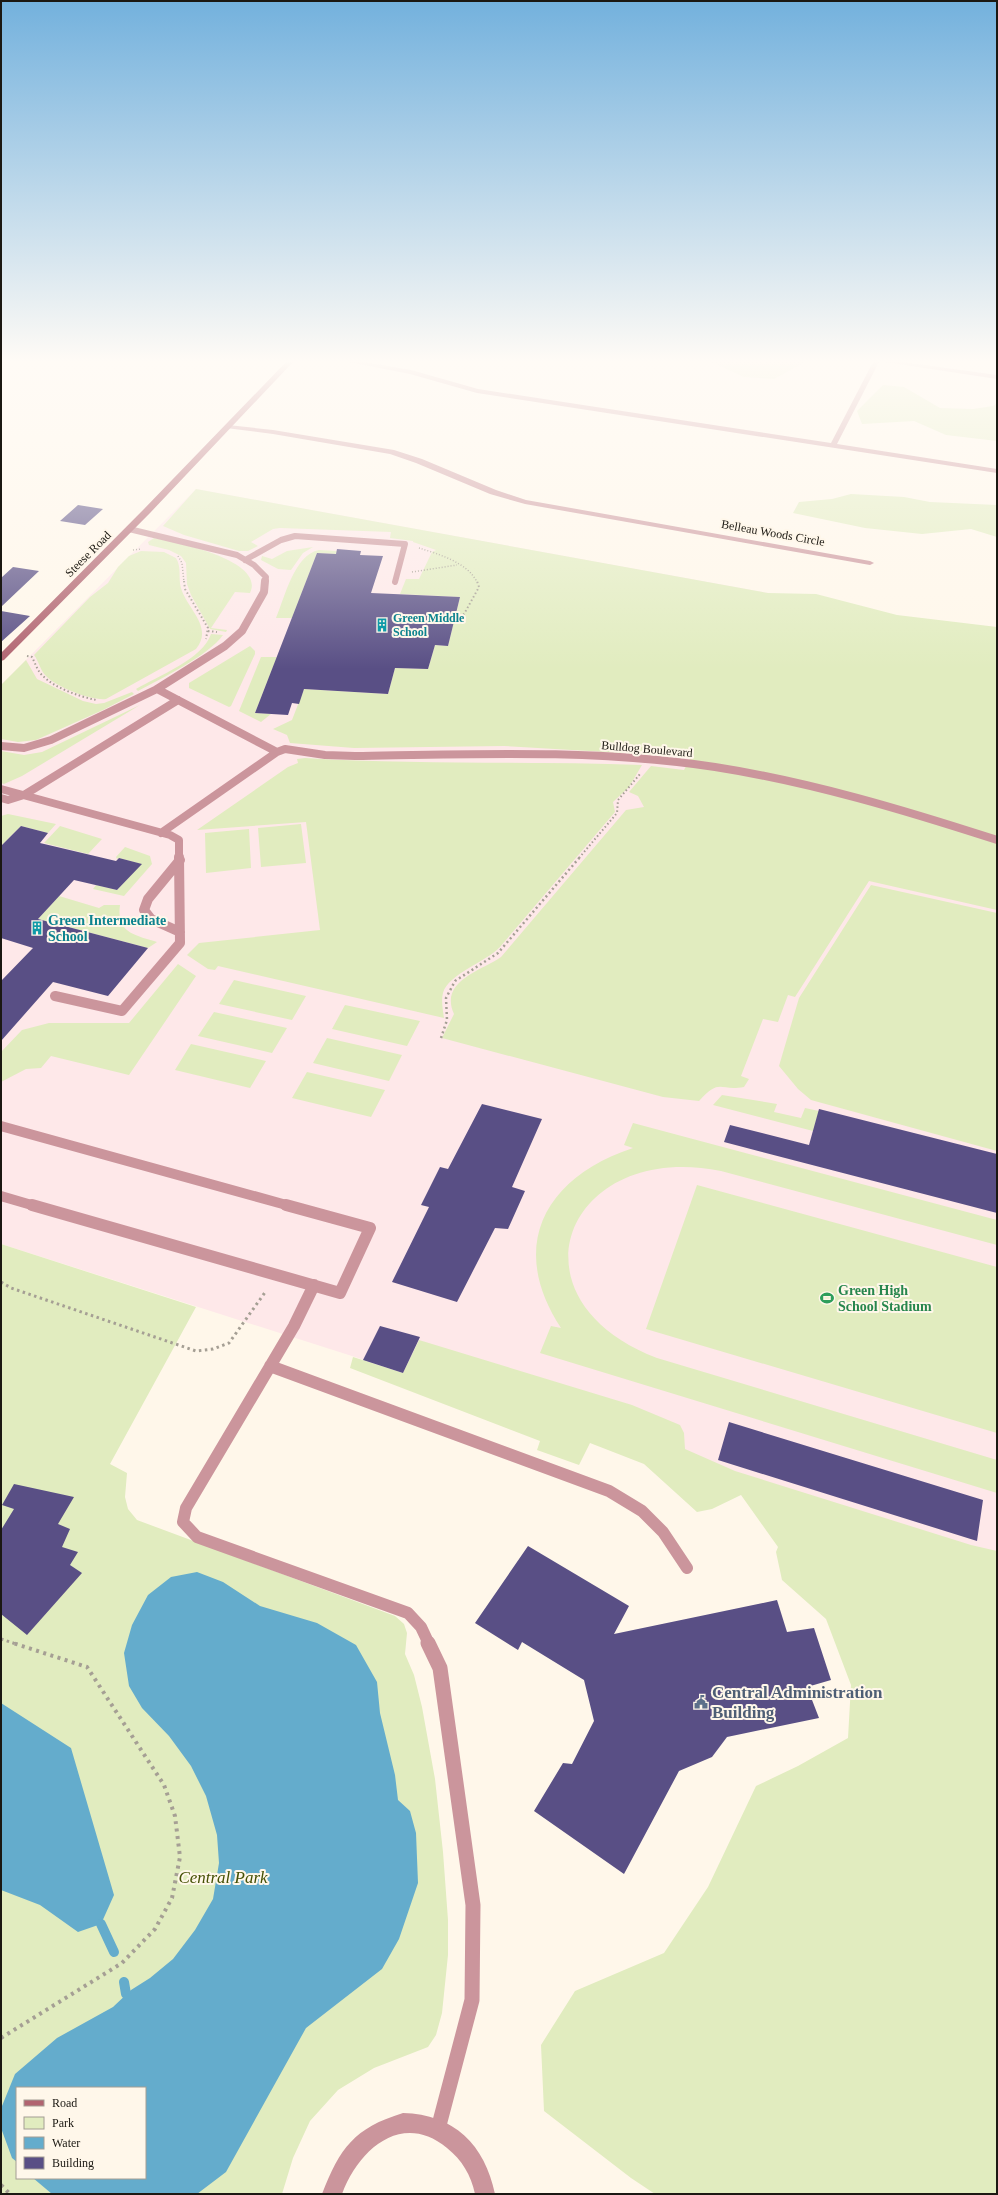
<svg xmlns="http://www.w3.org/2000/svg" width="998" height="2195" font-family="'Times New Roman',serif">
	<rect width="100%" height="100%" fill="#fff7ea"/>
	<path fill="#fee8e9" d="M196,489l572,104 -83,178 312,76v715l-996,-318v-559z"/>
	<path fill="#e1ecbf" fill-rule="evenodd" d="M711,362h94l-31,17 -30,-2z
		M883,385l21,2 36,21 33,1 20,-3 4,-3v38l-51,-6 -32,-14 -52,3 -5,-13z
		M196,489l572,104 48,1 81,21 100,12v283l-128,-29 -74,116 -7,-2 -10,27 -15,-3 -22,57 8,3 -5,8c-25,5 -23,-10 -45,14l-36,-4 -221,-59 12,-24c-15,-33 27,-43 47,-57l125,-147 18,-3 -6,-11 -9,-4 22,-26 33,4 7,-13 -187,-11 -150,2 -64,-5 -3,-8 -14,-6 19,-9 12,-31 84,5 7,-26 33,1 7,-24 13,1 12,-49 -60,-3 6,-15h13l13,-27 4,-2 -23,-8v-1l-23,-3 1,-6 -111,-4 -7,1 -22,13 7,4 -10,5h-9l-55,-16 -21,-9z
		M851,494l53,3 26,5 67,3v32l-26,-8 -49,5 -57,-6 -72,-15 6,-11 33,-3z
		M154,538c21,4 112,22 96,55l-15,-1 -24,36 16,2 -1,2 -16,-3 -19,-34 -4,-11 -1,-21 -5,-7 -12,-6 -20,-5 -1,-3z
		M313,547l-10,6 -12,17 -13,-1 -17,-9 1,-4 10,3 15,-8z
		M319,550l18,1 -1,3 -19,-1 -25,65h-16c9,-21 18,-63 43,-68z
		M141,551l23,1 12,6c6,10 2,20 5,30 6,21 33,39 15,61l-90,50c-14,2 -49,-12 -59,-22 -7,-6 -8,-16 -13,-22l56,-58 18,-14 10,-16 11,-11z
		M211,634l12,1c-15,21 -61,43 -85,56l-2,-2c22,-13 67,-30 75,-55z
		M250,646l5,5v3l-24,52 -2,1 -40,-19v-5z
		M261,657h16l-22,56 16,1 -10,8 -22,-11z
		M26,660l11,19 46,22 13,3 8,-1 28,-11 2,2 -31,16 -67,30 -18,2 -17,-3v-54z
		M140,705l-118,71 -18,8 -3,-1v-32l23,4 18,-3z
		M305,758c112,7 224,3 337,7l-13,22 -16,15 2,10 -115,135c-14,15 -52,27 -57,46 -2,7 0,18 1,25l-226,-52 -3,4 -7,-1 -21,-14 12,-12 121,-13 -14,-108 -109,8 91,-63 10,-4 -1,-4z
		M8,814l48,10 -8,9 -27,-7 -20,20v-30z
		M301,824l5,39 -45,4 -3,-39z
		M60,826l42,13 -14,15 -44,-11z
		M249,829l2,39 -45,5 -1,-40z
		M125,847l25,9 2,8 -28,32 -31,-7 3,-4 21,5 24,-26 -22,-6 -2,1 -1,-2z
		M871,885l126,28v238l-186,-51 -13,-11 -19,-23 20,-68z
		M59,896l40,12 5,-3h16c-4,28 15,30 37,37l-9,6 -110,-29z
		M178,964l18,12 -67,99 -78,-19 -10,12 -15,1 -25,13v-30l21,-22 27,-7h80z
		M234,980l72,16 -14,24 -73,-16z
		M345,1005l75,16 -13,25 -75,-17z
		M214,1012l73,16 -15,25 -74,-17z
		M327,1038l75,17 -13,26 -76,-18z
		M191,1044l75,17 -16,27 -75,-18z
		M307,1072l78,18 -14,27 -79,-19z
		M722,1095l55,9 -3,8 27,6 4,-10 14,3 -6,20 -100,-26z
		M633,1123l364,97v25l-276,-74c-155,-31 -218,128 -64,187l340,102v33l-457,-140 11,-27 10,2c-54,-82 -16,-151 72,-180l-9,-3z
		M697,1185l300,82v166l-351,-104z
		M1,1244l195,63 -86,157 17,9 -2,24 3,12 9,11 258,96 9,8 3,9 -2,21 9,21 8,32 13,72 8,73 5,68v35l-6,58 -6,22 -8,12 -54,21 -36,22 -28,31 -17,37 -11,36h-281zM17,2088h128v90h-128z
		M419,1340l213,65 48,20 4,8 1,16 50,22 236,74 26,6v643h-342l-24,-16 -87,-67 -3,-66 34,-54 89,-38 44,-66 48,-101 42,-20 50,-28 3,-53 -25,-66 -44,-39 -6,-28 2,-5 -37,-52 -29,14 -15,3 -53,-48 -54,-21 -11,22 -42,-15 3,-9 -190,-73 3,-11 50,16z"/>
	<path fill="#64accc" d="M197,1572l26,10 37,24 57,17 39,22 21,37 3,31 15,62 3,25 12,11 6,22 2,50 -19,56 -17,30 -76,59 -80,144 -29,22h-145l-19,-16h112v-90h-128v74l-5,-4 -11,-30 1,-22 13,-32 42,-36 56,-31 18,-17 19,-12 23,-19 22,-29 18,-31 6,-36 -2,-28 -11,-39 -15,-30 -22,-30 -27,-28 -13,-22 -5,-33 8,-28 16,-30 23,-18z
		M1,1703l70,45 43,147 -13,29 -23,8 -38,-27 -39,-15z"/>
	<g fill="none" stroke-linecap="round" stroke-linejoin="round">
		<path stroke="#64accc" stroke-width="10" d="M101,1924l13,28
			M124,1982l2,12"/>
	</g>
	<path fill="#594f85" d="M78,505l25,4 -18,16 -25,-4z
		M337,549l24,2 -1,4 23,1 -12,37 89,4 -12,49 -13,-1 -7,24 -33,-1 -7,26 -84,-5 -5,15 -7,-1 -4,12 -33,-2 62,-160 19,1z
		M13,567l26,4 -38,36v-29z
		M1,611l29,5 -29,26z
		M21,826l27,7 -8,10 76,18 3,-3 23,6 -25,26 -43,-10 -36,39 110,29 -40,48 -55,-14 -52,59v-60l32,-33 -32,-10v-92z
		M482,1104l60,15 -30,68 13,4 -17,38 -13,-1 -38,74 -65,-20 37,-75 -8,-2 19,-38 8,2z
		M819,1109l178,45v59l-273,-71 6,-17 79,20z
		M380,1326l40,11 -17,36 -40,-13z
		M729,1422l254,78 -6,41 -259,-81z
		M14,1484l60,13 -16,27 12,5 -8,18 16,5 -8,13 12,8 -55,62 -26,-21v-84l13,-21 -12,-4z
		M528,1546l101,60 -15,28 163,-34 10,32 27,-4 17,52 -24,7 12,31 -92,19 -15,20 -33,14 -55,103 -90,-63 29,-48 9,1 22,-43 -10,-41 -62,-38 -4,8 -43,-27z"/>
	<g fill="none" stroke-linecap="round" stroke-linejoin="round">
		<path stroke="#a59f94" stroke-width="1.5" stroke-dasharray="1 2" stroke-linecap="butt" d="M419,548c19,6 48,14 58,34
			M133,550l8,-1
			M178,556l4,7 2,19
			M412,572l45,-7"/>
		<path stroke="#a59f94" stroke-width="2" stroke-dasharray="1.5 2.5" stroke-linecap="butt" d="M184,581l1,8 23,39 -2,11
			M455,615l9,-1 15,-27 -2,-6
			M208,631l9,1
			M27,656l5,1c3,6 5,12 9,17 13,14 37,22 55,26
			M579,858l38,-45 1,-13 22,-26"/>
		<path stroke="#a59f94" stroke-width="2.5" stroke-dasharray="2 3" stroke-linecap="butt" d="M441,1038l6,-18 -1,-22 9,-17 43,-28 82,-96"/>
		<path stroke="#a59f94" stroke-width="3" stroke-dasharray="2.5 3.5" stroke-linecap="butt" d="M1,1282l10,6 185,63 17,-2 16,-6 37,-52
			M1,1639l15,5"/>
		<path stroke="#a59f94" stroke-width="4" stroke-dasharray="3 4.5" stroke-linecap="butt" d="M1,2038l121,-75 33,-34 17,-31 8,-41 -5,-41 -11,-31 -77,-118 -74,-24
			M1,2185l9,9"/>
		<path stroke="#cb959c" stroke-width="6" d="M129,529l108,26 17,10 12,12 -1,5
			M245,560l36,-20 14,-4 110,8 -10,38"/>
		<path stroke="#cb959c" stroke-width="8" d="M157,689l120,63 8,-3 40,6 30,1c119,-2 241,-7 360,11 96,15 189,43 282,73
			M1,746l23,2 27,-8 106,-51 68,-43 17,-15 22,-39 1,-11
			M1,789l169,46 9,5v18
			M1,798l7,2 16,-5 154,-95
			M161,833l116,-81"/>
		<path stroke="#cb959c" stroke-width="10" d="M180,860l-32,39 -4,11 7,9 29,13
			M55,996l67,15 58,-68 -1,-86
			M1,1126l289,80
			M1,1196l34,10"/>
		<path stroke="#cb959c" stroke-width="12" d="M32,1205l308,88 30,-65 -84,-23
			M314,1285l-20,41 -108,182 -3,14 14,15 211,76 13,14 8,17
			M270,1366l339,125 33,20 21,21 24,36"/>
		<path stroke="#cb959c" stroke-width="15" d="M428,1643l12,25 33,237 -1,95 -34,129"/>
		<path fill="#cb959c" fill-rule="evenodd" d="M1,362h5l-5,3z
			M349,362h15l47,8 67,19 353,54 42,-81h6l-42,82 160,25v4l-520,-80 -67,-19z
			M885,362h18l94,13v4z
			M228,425l45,5 121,20 28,9 74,31 30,10 344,61 4,2 -4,2 -345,-61 -35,-10 -74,-31 -26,-9 -117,-20 -47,-6 -1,-1z
			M403,2113c51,1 82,32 92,81h-20c-4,-19 -13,-34 -28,-46 -45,-37 -88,1 -105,46h-20c18,-46 32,-66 81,-81z"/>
		<path fill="#b16470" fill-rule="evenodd" d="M286,362h7l-143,151 -146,147 -3,1v-8l143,-144z"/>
	</g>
	<linearGradient id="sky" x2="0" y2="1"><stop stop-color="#73b1dd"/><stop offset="0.54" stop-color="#fffbf6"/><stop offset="1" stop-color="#fffbf6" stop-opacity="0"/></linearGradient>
	<rect width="998" height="669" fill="url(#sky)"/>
	<defs>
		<g id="building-bare" transform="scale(1.08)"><path d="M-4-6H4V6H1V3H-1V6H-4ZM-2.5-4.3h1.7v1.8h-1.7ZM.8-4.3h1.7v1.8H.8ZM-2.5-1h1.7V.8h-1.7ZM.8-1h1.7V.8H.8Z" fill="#0f9aa8" stroke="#fff7ea" stroke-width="2.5" paint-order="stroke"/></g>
		<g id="stadium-bare" transform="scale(1.08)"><path d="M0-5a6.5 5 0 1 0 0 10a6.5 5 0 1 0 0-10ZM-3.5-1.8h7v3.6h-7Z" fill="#2e9e5b" stroke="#fff7ea" stroke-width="2.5" paint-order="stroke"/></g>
		<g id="civic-bare" transform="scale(1.08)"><path d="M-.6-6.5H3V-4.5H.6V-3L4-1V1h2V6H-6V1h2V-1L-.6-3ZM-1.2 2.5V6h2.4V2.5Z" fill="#5c6f8a" stroke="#fff7ea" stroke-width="2.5" paint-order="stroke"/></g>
	</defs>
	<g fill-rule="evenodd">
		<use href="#building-bare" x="382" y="625"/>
		<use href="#building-bare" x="37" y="928"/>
		<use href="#stadium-bare" x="827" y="1298"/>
		<use href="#civic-bare" x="701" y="1702"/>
	</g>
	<g text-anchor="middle" stroke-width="4" stroke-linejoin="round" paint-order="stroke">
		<g font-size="12" fill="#1b1812" stroke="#fff7ea">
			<text transform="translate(773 533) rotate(10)" y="4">Belleau Woods Circle</text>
			<text transform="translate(88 554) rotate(-45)" y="4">Steese Road</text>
			<text transform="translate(647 749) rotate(5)" y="4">Bulldog Boulevard</text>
		</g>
		<g font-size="12" font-weight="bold" fill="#0d838f" stroke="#fff7ea" text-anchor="start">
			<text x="393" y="622">Green Middle<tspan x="393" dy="14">School</tspan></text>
		</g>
		<g font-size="14" font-weight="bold" fill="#0d838f" stroke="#fff7ea" text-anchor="start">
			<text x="48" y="925">Green Intermediate<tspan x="48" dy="16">School</tspan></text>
		</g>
		<g font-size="14" font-weight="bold" fill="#27864d" stroke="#fff7ea" text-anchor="start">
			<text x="838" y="1295">Green High<tspan x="838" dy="16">School Stadium</tspan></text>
		</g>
		<g font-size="17" font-weight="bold" fill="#4e5e75" stroke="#fff7ea" text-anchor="start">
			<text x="712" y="1698">Central Administration<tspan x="712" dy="20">Building</tspan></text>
		</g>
		<g font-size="17" font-style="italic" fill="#455004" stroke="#fff7ea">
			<text x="223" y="1883">Central Park</text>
		</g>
	</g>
	<rect width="998" height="2195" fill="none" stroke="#1b1812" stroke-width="4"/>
	<rect x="16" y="2087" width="130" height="92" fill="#fff7ea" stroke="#a49e94"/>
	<rect x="24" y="2100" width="20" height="6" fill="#b16470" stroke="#a49e94"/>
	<text x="52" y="2107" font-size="12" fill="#1b1812">Road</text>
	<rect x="24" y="2117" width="20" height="12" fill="#e1ecbf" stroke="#a49e94"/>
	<text x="52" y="2127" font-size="12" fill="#1b1812">Park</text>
	<rect x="24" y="2137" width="20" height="12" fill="#64accc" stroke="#a49e94"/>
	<text x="52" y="2147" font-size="12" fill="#1b1812">Water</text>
	<rect x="24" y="2157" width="20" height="12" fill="#594f85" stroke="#a49e94"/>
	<text x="52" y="2167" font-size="12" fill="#1b1812">Building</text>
</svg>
